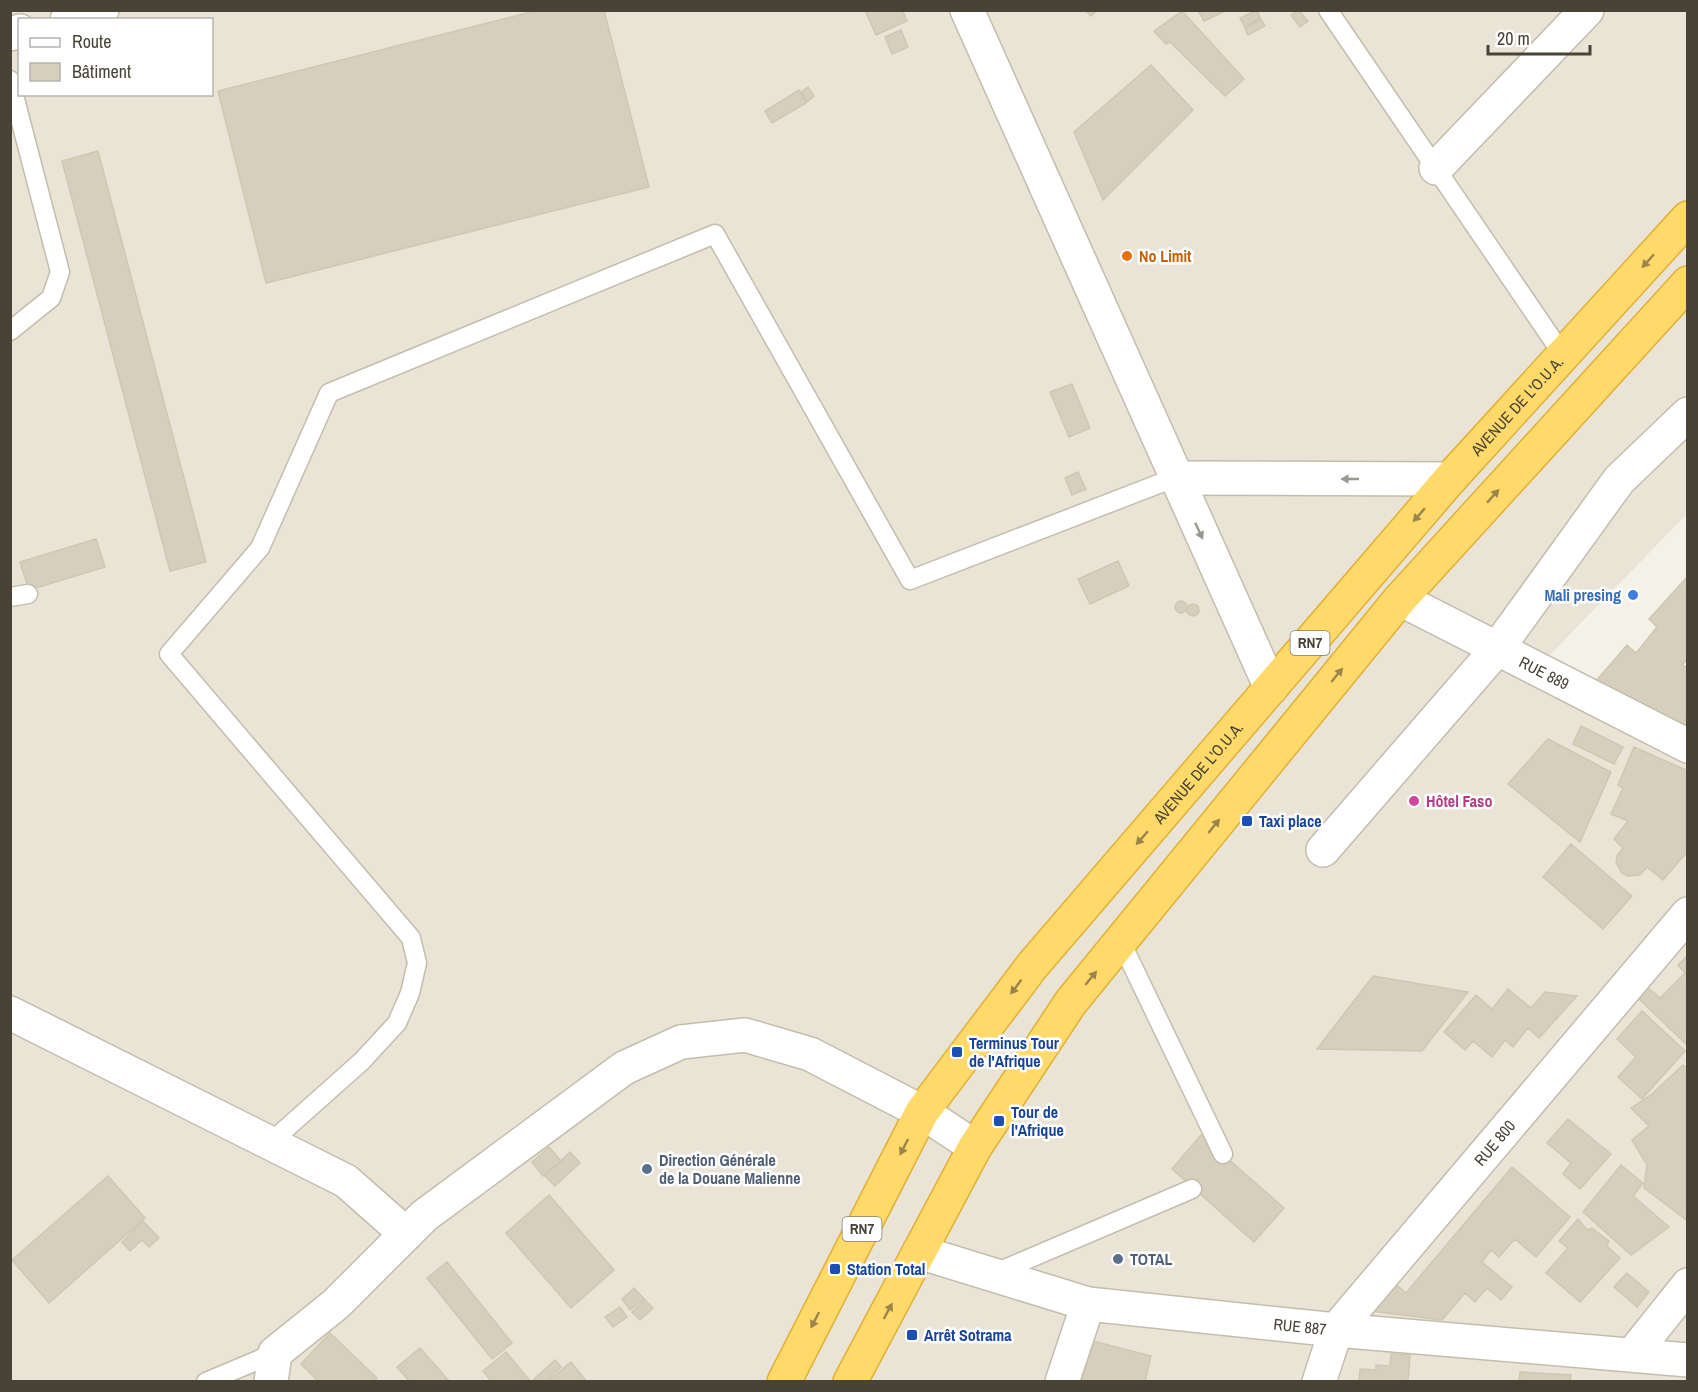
<svg xmlns="http://www.w3.org/2000/svg" width="1698" height="1392" font-family="'Archivo Narrow',sans-serif">
	<rect width="100%" height="100%" fill="#f4f2e8"/>
	<path fill="#e9e4d6" fill-rule="evenodd" d="M10,11h1677v503l-148,152 148,58v657h-1676zM20,20h192v74h-192z"/>
	<path fill="#d6cfbd" stroke="#d1c7b0" stroke-width="1.5" d="M539,10h65l45,177 -383,96 -48,-192z
		M865,10h37l5,11 -31,14z
		M1085,10h12l-6,6z
		M1198,10h29l-23,11z
		M1257,10l3,8 -15,9 -5,-9z
		M1299,10l9,11 -8,6 -9,-12z
		M1182,11l62,68 -19,17 -55,-54 -4,2 -12,-13z
		M1261,19l4,7 -17,9 -3,-7z
		M901,30l7,17 -16,7 -7,-17z
		M1151,65l42,45 -90,90 -29,-68z
		M808,87l6,9 -7,6 -6,-10z
		M799,90l7,13 -34,20 -7,-12z
		M98,151l108,411 -36,9 -108,-410z
		M1072,384l18,44 -21,9 -19,-45z
		M1078,472l8,17 -14,6 -7,-17z
		M96,539l9,28 -76,23 -9,-28z
		M1118,561l11,25 -39,18 -12,-25z
		M1688,576v83l-6,6 6,2 -2,59 -91,-44 32,-37 9,8 21,-26 -8,-8z
		M1175 607a6 6 0 1 1 12 0a6 6 0 1 1-12 0Z
		M1187 610a6 6 0 1 1 12 0a6 6 0 1 1-12 0Z
		M1581,726l42,21 -9,17 -41,-20z
		M1548,739l63,33 -31,70 -72,-58z
		M1634,747l54,24v80l-25,29 -16,-13 -7,8 -12,1 -6,-3 -6,-11 1,-6 6,-8 -9,-9 14,-18 -17,-7 12,-26 -5,-3z
		M1571,844l61,52 -29,33 -60,-52z
		M1688,955v91l-52,-50 10,-10 14,12 25,-25 -7,-8z
		M1373,976l95,16 -46,59 -105,-2z
		M1508,989l23,19 14,-16 32,4 -38,42 -11,-10 -15,19 -8,-7 -13,17 -19,-16 -8,9 -21,-18 32,-37 16,14z
		M1642,1011l43,40 -43,48 -24,-22 18,-20 -19,-18z
		M1683,1065l5,4v152l-44,-33 3,-23 -15,-25 17,-14 -18,-18 20,-13z
		M1568,1119l43,35 -31,35 -17,-15 8,-11 -24,-20z
		M1201,1135l83,73 -30,34 -82,-73z
		M549,1147l12,14 -18,15 -11,-14z
		M570,1152l10,11 -25,23 -10,-10z
		M1621,1165l22,18 -10,13 36,31 -38,28 -48,-43z
		M1512,1167l58,50 -34,40 -21,-18 -16,18 -8,-7 -9,12 30,25 -11,13 -14,-12 -12,14 -10,-9 -23,27 -80,-10 26,-32 18,15z
		M108,1176l37,42 -96,85 -37,-43z
		M549,1195l65,75 -43,38 -65,-75z
		M1578,1219l9,11 5,-2 17,13 -2,5 13,12 -40,44 -34,-29 22,-25 -9,-7z
		M143,1221l16,17 -10,9 -7,-7 -12,11 -8,-9z
		M447,1262l65,81 -20,16 -65,-81z
		M1627,1273l22,19 -12,15 -23,-20z
		M634,1288l10,11 -14,11 -8,-11z
		M645,1300l8,8 -13,12 -8,-8z
		M620,1307l7,10 -14,10 -8,-10z
		M330,1333l47,45 -3,4h-55l-18,-18z
		M1089,1340l62,16 -6,26h-67z
		M420,1348l30,34h-40l-13,-15z
		M506,1352l25,30h-39l-9,-11z
		M1391,1354l19,1 -2,27h-49l1,-13 16,1v-5l14,1z
		M555,1360l6,7 -16,15h-8l-3,-3z
		M571,1362l16,20h-40z
		M1520,1372l51,3 -1,7h-51z"/>
	<g fill="none" stroke-linecap="round" stroke-linejoin="round">
		<g stroke="#c3bdad" stroke-width="21">
			<path id="lane" d="M1328,10l235,345
				M10,80l50,192 -9,26 -41,33
				M10,597l18,-3
				M1121,942l102,212
				M271,1142l91,-81 35,-38 13,-30 7,-30 -6,-25 -242,-284 91,-106 69,-155 386,-159 195,346 264,-102
				M993,1274l199,-85
				M206,1382l69,-29"/>
		</g>
		<g stroke="#c3bdad" stroke-width="36">
			<g id="street">
				<path d="M967,10l304,678"/>
				<path d="M67,20l35,-10"/>
				<path d="M10,34l10,-3"/>
				<path d="M1436,168l151,-158"/>
				<path d="M1174,478l276,1"/>
				<path id="s1" d="M1400,599l288,147"/>
				<path d="M1323,850l174,-201 122,-169 69,-66"/>
				<path d="M10,1013l336,168 60,53"/>
				<path id="s2" d="M919,1252l169,52 248,26 352,30"/>
				<path d="M1632,1355l56,-70"/>
				<path d="M271,1382l4,-29 61,-49 88,-88 200,-148 57,-26 64,-7 65,19 112,58 53,35"/>
				<path d="M1062,1382l26,-78"/>
				<path id="s3" d="M1319,1382l17,-52 352,-416"/>
			</g>
		</g>
		<g stroke="#e2b035" stroke-width="36">
			<g id="highway">
				<path id="s4" d="M784,1382l138,-270 110,-146 418,-487 238,-261"/>
				<path d="M850,1382l125,-235 96,-145 329,-403 288,-316"/>
			</g>
		</g>
		<use href="#lane" stroke="#fff" stroke-width="18"/>
		<use href="#street" stroke="#fff" stroke-width="33"/>
		<use href="#highway" stroke="#ffd969" stroke-width="33"/>
	</g>
	<defs><path id="oneway-solid" d="M-6-.8H1V-3.2L6.5 0L1 3.2V.8H-6Z" transform="scale(1.5)"/></defs>
	<g fill="#9a864d">
		<use href="#oneway-solid" transform="translate(1648 261) rotate(132)"/>
		<use href="#oneway-solid" transform="translate(1493 496) rotate(-48)"/>
		<use href="#oneway-solid" transform="translate(1419 515) rotate(131)"/>
		<use href="#oneway-solid" transform="translate(1337 675) rotate(-51)"/>
		<use href="#oneway-solid" transform="translate(1214 826) rotate(-51)"/>
		<use href="#oneway-solid" transform="translate(1142 838) rotate(131)"/>
		<use href="#oneway-solid" transform="translate(1091 978) rotate(-51)"/>
		<use href="#oneway-solid" transform="translate(1016 987) rotate(127)"/>
		<use href="#oneway-solid" transform="translate(904 1147) rotate(117)"/>
		<use href="#oneway-solid" transform="translate(888 1311) rotate(-62)"/>
		<use href="#oneway-solid" transform="translate(815 1320) rotate(117)"/>
	</g>
	<g fill="#9a9890">
		<use href="#oneway-solid" transform="translate(1350 479) rotate(-180)"/>
		<use href="#oneway-solid" transform="translate(1199 531) rotate(65)"/>
	</g>
	<circle fill="#e8710a" stroke="#fff" stroke-width="2" cx="1127" cy="256" r="6"/>
	<circle fill="#3f7fe0" stroke="#fff" stroke-width="2" cx="1633" cy="595" r="6"/>
	<circle fill="#d1479c" stroke="#fff" stroke-width="2" cx="1414" cy="801" r="6"/>
	<g fill="#1a4fb4" stroke="#fff" stroke-width="2">
		<rect x="1241" y="815" width="12" height="12" rx="3"/>
		<rect x="951" y="1046" width="12" height="12" rx="3"/>
		<rect x="993" y="1115" width="12" height="12" rx="3"/>
		<rect x="829" y="1263" width="12" height="12" rx="3"/>
		<rect x="906" y="1329" width="12" height="12" rx="3"/>
	</g>
	<g fill="#5c6f8a" stroke="#fff" stroke-width="2">
		<circle cx="647" cy="1169" r="6"/>
		<circle cx="1118" cy="1259" r="6"/>
	</g>
	<g text-anchor="middle" stroke-width="5" stroke-linejoin="round" paint-order="stroke">
		<g fill="#fff" stroke="#7f7b72" stroke-width="1.5">
			<rect x="1290.5" y="631" width="39" height="24" rx="4.5"/>
			<rect x="842.5" y="1217" width="39" height="24" rx="4.5"/>
		</g>
		<g font-size="15" font-weight="bold" fill="#484336">
			<text x="1310" y="648">RN7</text>
			<text x="862" y="1234">RN7</text>
		</g>
		<g font-size="16" font-weight="bold" fill="#c56008" stroke="#fff" text-anchor="start">
			<text x="1139" y="262">No Limit</text>
		</g>
		<g font-size="16" fill="#484336" stroke="#fff">
			<text dy="6" stroke="none"><textPath href="#s4" startOffset="1227">AVENUE DE L'O.U.A.</textPath></text>
			<text dy="6" stroke="none"><textPath href="#s1" startOffset="162">RUE 889</textPath></text>
			<text dy="6" stroke="none"><textPath href="#s4" startOffset="741">AVENUE DE L'O.U.A.</textPath></text>
			<text dy="6" stroke="none"><textPath href="#s3" startOffset="300">RUE 800</textPath></text>
			<text dy="6" stroke="none"><textPath href="#s2" startOffset="390">RUE 887</textPath></text>
		</g>
		<g font-size="16" font-weight="bold" fill="#366cbe" stroke="#fff" text-anchor="end">
			<text x="1621" y="601">Mali presing</text>
		</g>
		<g font-size="16" font-weight="bold" fill="#b23c85" stroke="#fff" text-anchor="start">
			<text x="1426" y="807">Hôtel Faso</text>
		</g>
		<g font-size="16" font-weight="bold" fill="#164399" stroke="#fff" text-anchor="start">
			<text x="1259" y="827">Taxi place</text>
			<text x="969" y="1049">Terminus Tour<tspan x="969" dy="18">de l'Afrique</tspan></text>
			<text x="1011" y="1118">Tour de<tspan x="1011" dy="18">l'Afrique</tspan></text>
			<text x="847" y="1275">Station Total</text>
			<text x="924" y="1341">Arrêt Sotrama</text>
		</g>
		<g font-size="16" font-weight="bold" fill="#4e5e75" stroke="#fff" text-anchor="start">
			<text x="659" y="1166">Direction Générale<tspan x="659" dy="18">de la Douane Malienne</tspan></text>
			<text x="1130" y="1265">TOTAL</text>
		</g>
	</g>
	<rect width="1698" height="1392" fill="none" stroke="#484336" stroke-width="24"/>
	<rect x="18" y="18" width="195" height="78" fill="#ffffff" stroke="#b6b4af" stroke-width="1.5"/>
	<rect x="30" y="38" width="30" height="9" fill="#ffffff" stroke="#b6b4af" stroke-width="1.5"/>
	<text x="72" y="48" font-size="18" fill="#484336">Route</text>
	<rect x="30" y="63" width="30" height="18" fill="#d6cfbd" stroke="#b6b4af" stroke-width="1.5"/>
	<text x="72" y="78" font-size="18" fill="#484336">Bâtiment</text>
	<path d="M1488 45v9h102v-9" fill="none" stroke="#484336" stroke-width="3"/>
	<text x="1497" y="45" font-size="18" fill="#484336" stroke="#ffffff" stroke-width="4.5" paint-order="stroke">20 m</text>
</svg>
